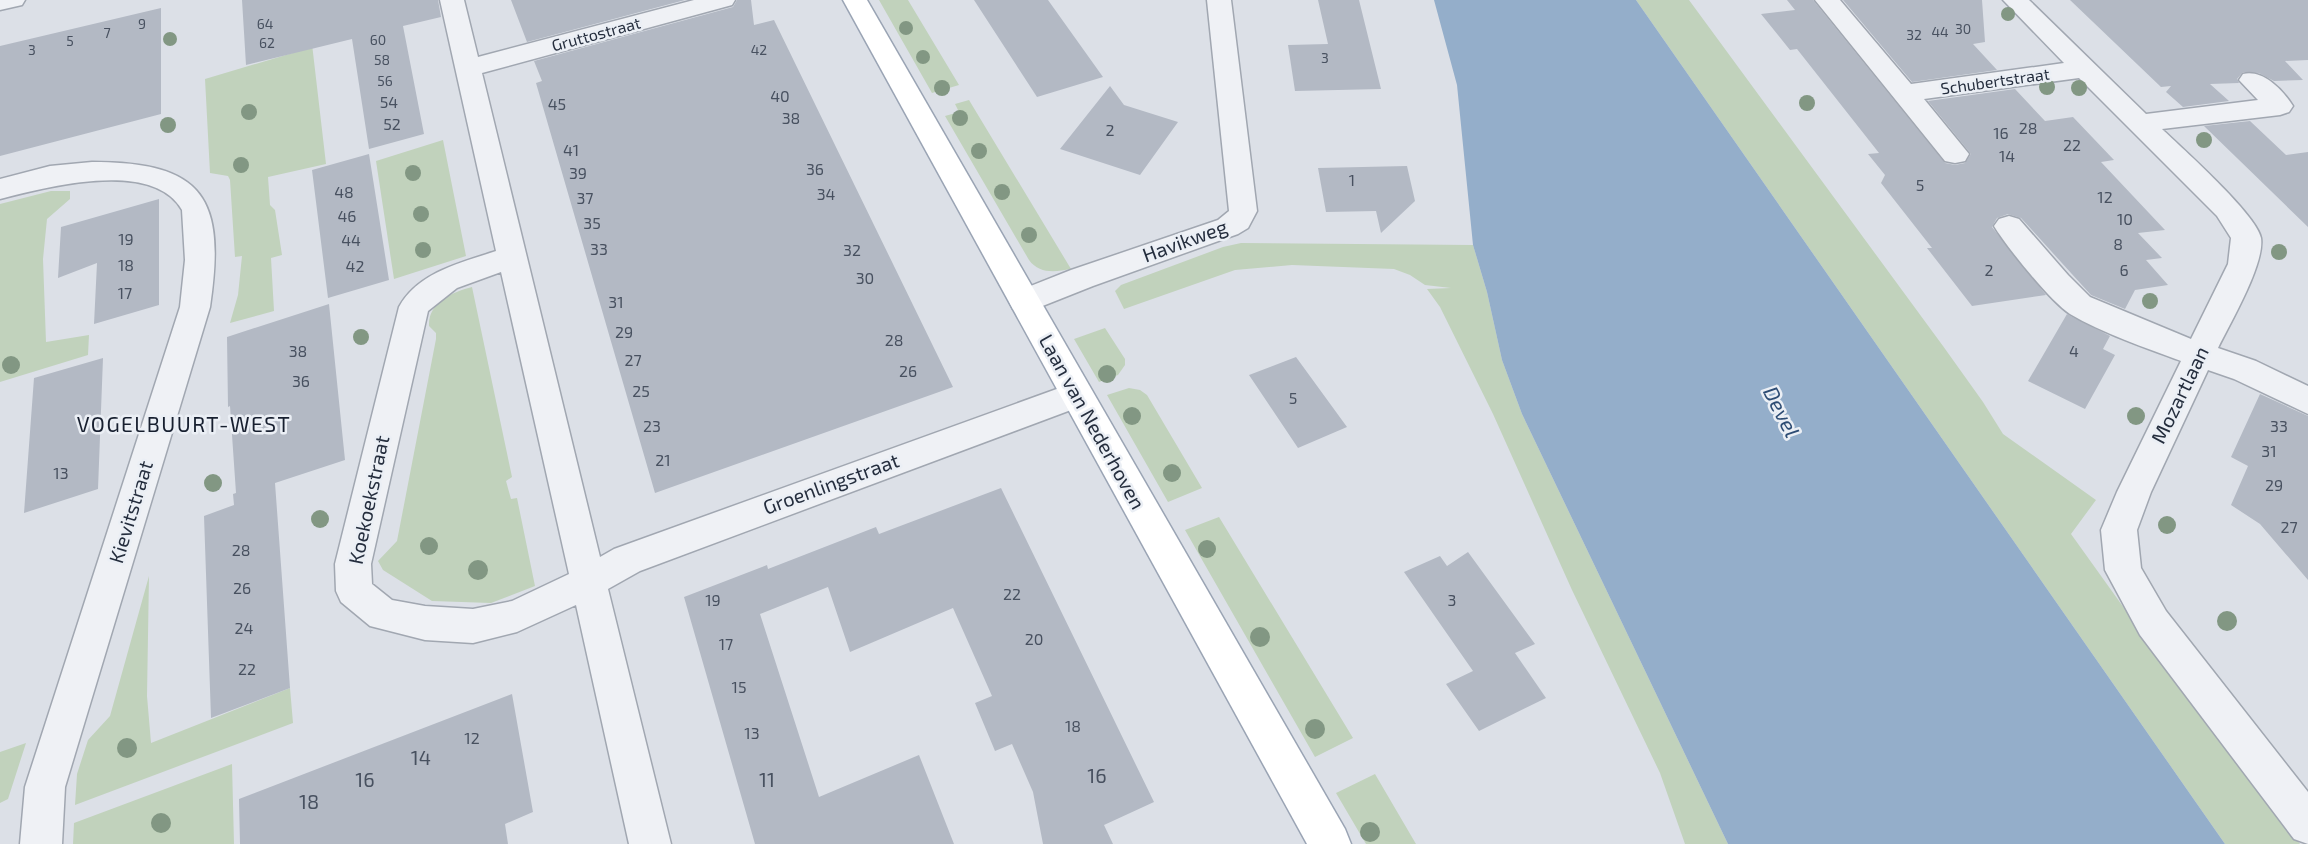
<svg xmlns="http://www.w3.org/2000/svg" width="2308" height="844" font-family="'Exo 2',sans-serif">
	<rect width="100%" height="100%" fill="#dce0e7"/>
	<path fill="#c1d2bc" d="M879,0h29l51,85 -27,8z
		M1636,0h53l254,346 40,56 20,32 93,66 -25,34 111,155 118,155h-75z
		M312,44l14,120 -58,13 2,28 5,5 7,45 -11,3 3,53 -44,12 8,-28 4,-39 -7,1 -5,-77 -2,-4 -18,-3 -5,-94 91,-27z
		M969,100l102,169c-16,3 -32,5 -42,-9l-84,-144 14,-4 -4,-8z
		M443,140l23,116 -72,23 -18,-118z
		M51,191h19v8l-23,20 -4,40 3,83 43,-7 -1,20 -88,27v-178z
		M1241,243l232,2 14,47 15,68 20,54 206,430h-43l-25,-71 -88,-183 -79,-176 -53,-107 -13,-18 24,-1 -26,-3 -15,-10 -16,-6 -102,-4 -57,5 -111,39 -9,-18 6,-6 102,-38z
		M472,287l40,190 -6,4 5,18 6,-1 18,88 -44,17 -59,-2 -49,-31 -5,-9 19,-20 39,-202v-6l-7,-7c-1,-24 24,-34 43,-39z
		M1105,328l20,31v6l-7,10 -19,7 -25,-43z
		M1129,388l11,2 7,5 55,93 -34,14 -61,-107z
		M1219,517l134,221 -38,19 -130,-227z
		M149,576l-2,120 4,47 139,-55 3,35 -218,82 2,-31 11,-34 22,-24z
		M26,743l-18,56 -8,4v-51z
		M232,764l2,80h-161l1,-21z
		M1375,774l41,70h-50l-30,-51z"/>
	<path fill="#94aeca" d="M1434,0h202l589,844h-497l-206,-430 -20,-54 -15,-68 -14,-47 -16,-160z"/>
	<path fill="#b3b9c4" d="M242,0h196l3,17 -38,9 21,108 -55,15 -17,-110 -106,26z
		M511,0h174l-158,42z
		M737,0h14l3,25 20,-5 179,367 -298,106 -119,-410 6,-2 -8,-20 199,-54z
		M974,0h74l55,77 -66,20z
		M1318,0h41l22,89 -86,2 -7,-46 40,-1z
		M1787,0h26l132,163 10,2 10,-2 6,-9 -43,-53 87,-12 30,32 28,-4 41,43 -13,2 64,68 -27,3 24,25 -16,2 22,25 -33,5 -10,19 -34,-14 -70,-77 -13,-4 -11,4 -5,9 54,68 -74,11 -45,-58h5l-51,-65 4,-8 -17,-21 11,-1 -82,-104 -7,1 -29,-36 34,-4z
		M1843,0h139l3,42 -12,2 24,26 -85,12z
		M2070,0h238v60l-23,1 18,19 -29,1 -15,-8 -16,-1 -6,7 2,4 -29,1 19,17 -46,6 -17,-15 5,-6 -10,1z
		M161,8v106l-161,42v-110z
		M1110,86l14,19 54,17 -38,53 -80,-26z
		M2250,121l36,34 22,-3v75l-104,-101z
		M369,154l20,126 -61,18 -16,-128z
		M1407,166l8,35 -34,32 -5,-22 -50,1 -8,-44z
		M159,199v106l-65,19 3,-61 -39,15 3,-51z
		M329,304l16,156 -70,23 15,205 -79,30 -7,-202 30,-11 -1,-11 3,-1 -6,-87 -2,1 -1,-70z
		M2067,314l43,22 -7,13 12,6 -30,54 -57,-28z
		M1296,357l51,70 -49,21 -49,-73z
		M103,358l-5,131 -74,24 10,-135z
		M2260,394l48,22v164l-48,-56 -29,-19 17,-39 -17,-9z
		M1001,488l153,314 -50,23 9,19h-70l-10,-52 -21,-48 -17,7 -20,-48 17,-7 -39,-88 -103,44 -22,-65 -68,27 59,183 100,-42 35,89h-199l-71,-247 83,-32 1,4 108,-42 3,7z
		M1468,552l67,92 -20,9 31,45 -67,33 -33,-47 27,-13 -69,-99 36,-16 7,10z
		M512,694l21,118 -28,12 3,20h-268l-1,-45z"/>
	<g fill="none" stroke-linecap="round" stroke-linejoin="round">
		<g stroke="#a1a7b1" stroke-width="3">
			<path id="minor" d="M0,0h25l-3,5 -22,5z
				M440,0h24l14,57 216,-57h41l-3,5 -250,68 118,484 14,-8 451,-163 11,-4 11,4 5,9 -5,9 -447,167 -32,18 63,255h-42l-53,-239 -59,27 -44,11 -48,-3 -55,-14 -29,-24 -5,-11 -1,-27 64,-257c19,-35 62,-44 97,-56zM501,272l68,302 -57,27 -39,8 -48,-3 -33,-6 -20,-16 -1,-20 57,-253 29,-23z
				M1207,0h24l26,211 -9,17 -10,6 -145,52 -58,23 -11,3 -11,-3 -4,-8 4,-8 58,-23 147,-50 11,-9z
				M1815,0h25l71,84 153,-21 -61,-63h26l117,114 112,-14 -19,-20 4,-6c20,-5 40,16 50,32l-4,6 -9,3 -118,14c20,19 95,86 99,109 4,26 -31,85 -43,110l38,13 52,25v28l-74,-35 -26,-9 -57,122 -14,38 4,38 25,43 142,181v52l-14,-5 -154,-204 -35,-65 -4,-40 16,-38 64,-131c-35,-13 -79,-28 -111,-47 -19,-12 -64,-68 -76,-88l5,-7 10,-3 10,3 49,56 22,22 101,42 37,-75 3,-26 -14,-22 -138,-138 -155,21 45,55 -4,7 -10,2 -10,-2z
				M92,162c113,0 134,37 118,145l-145,480 -3,57h-42l5,-57 155,-480 5,-47 -3,-50c-30,-52 -137,-22 -182,-11v-20l50,-13z"/>
		</g>
		<g stroke="#9aa4b4" stroke-width="3">
			<path id="major" d="M843,0h24l478,829 6,15h-44z"/>
		</g>
		<use href="#minor" fill="#eff1f5" fill-rule="evenodd"/>
		<use href="#major" fill="#fff" fill-rule="evenodd"/>
	</g>
	<g fill="#829783">
		<circle cx="2008" cy="14" r="7"/>
		<circle cx="906" cy="28" r="7"/>
		<circle cx="170" cy="39" r="7"/>
		<circle cx="923" cy="57" r="7"/>
		<circle cx="2047" cy="87" r="8"/>
		<circle cx="942" cy="88" r="8"/>
		<circle cx="2079" cy="88" r="8"/>
		<circle cx="1807" cy="103" r="8"/>
		<circle cx="249" cy="112" r="8"/>
		<circle cx="960" cy="118" r="8"/>
		<circle cx="168" cy="125" r="8"/>
		<circle cx="2204" cy="140" r="8"/>
		<circle cx="979" cy="151" r="8"/>
		<circle cx="241" cy="165" r="8"/>
		<circle cx="413" cy="173" r="8"/>
		<circle cx="1002" cy="192" r="8"/>
		<circle cx="421" cy="214" r="8"/>
		<circle cx="1029" cy="235" r="8"/>
		<circle cx="423" cy="250" r="8"/>
		<circle cx="2279" cy="252" r="8"/>
		<circle cx="2150" cy="301" r="8"/>
		<circle cx="361" cy="337" r="8"/>
		<circle cx="11" cy="365" r="9"/>
		<circle cx="1107" cy="374" r="9"/>
		<circle cx="1132" cy="416" r="9"/>
		<circle cx="2136" cy="416" r="9"/>
		<circle cx="1172" cy="473" r="9"/>
		<circle cx="213" cy="483" r="9"/>
		<circle cx="320" cy="519" r="9"/>
		<circle cx="2167" cy="525" r="9"/>
		<circle cx="429" cy="546" r="9"/>
		<circle cx="1207" cy="549" r="9"/>
		<circle cx="478" cy="570" r="10"/>
		<circle cx="2227" cy="621" r="10"/>
		<circle cx="1260" cy="637" r="10"/>
		<circle cx="1315" cy="729" r="10"/>
		<circle cx="127" cy="748" r="10"/>
		<circle cx="161" cy="823" r="10"/>
		<circle cx="1370" cy="832" r="10"/>
	</g>
	<g text-anchor="middle" stroke-width="5" stroke-linejoin="round" paint-order="stroke">
		<g font-size="14" fill="#485160">
			<text x="142" y="29">9</text>
			<text x="265" y="29">64</text>
			<text x="1963" y="34">30</text>
			<text x="1940" y="37">44</text>
			<text x="107" y="38">7</text>
			<text x="1914" y="40">32</text>
			<text x="378" y="45">60</text>
			<text x="70" y="46">5</text>
			<text x="267" y="48">62</text>
			<text x="32" y="55">3</text>
			<text x="759" y="55">42</text>
			<text x="1325" y="63">3</text>
			<text x="382" y="65">58</text>
			<text x="385" y="86">56</text>
		</g>
		<g font-size="16" fill="#252e3e" stroke="#ebeff5">
			<text transform="translate(596 34) rotate(-15)" y="6">Gruttostraat</text>
			<text transform="translate(1995 81) rotate(-8)" y="6">Schubertstraat</text>
		</g>
		<g font-size="16" fill="#485160">
			<text x="780" y="102">40</text>
			<text x="389" y="108">54</text>
			<text x="557" y="110">45</text>
			<text x="791" y="124">38</text>
			<text x="392" y="130">52</text>
			<text x="2028" y="134">28</text>
			<text x="1110" y="136">2</text>
			<text x="2001" y="139">16</text>
			<text x="2072" y="151">22</text>
			<text x="571" y="156">41</text>
			<text x="2007" y="162">14</text>
			<text x="815" y="175">36</text>
			<text x="578" y="179">39</text>
			<text x="1352" y="186">1</text>
			<text x="1920" y="191">5</text>
			<text x="344" y="198">48</text>
			<text x="826" y="200">34</text>
			<text x="2105" y="203">12</text>
			<text x="585" y="204">37</text>
			<text x="347" y="222">46</text>
			<text x="2125" y="225">10</text>
			<text x="592" y="229">35</text>
			<text x="126" y="245">19</text>
			<text x="351" y="246">44</text>
			<text x="2118" y="250">8</text>
			<text x="599" y="255">33</text>
			<text x="852" y="256">32</text>
			<text x="126" y="271">18</text>
			<text x="355" y="272">42</text>
			<text x="1989" y="276">2</text>
			<text x="2124" y="276">6</text>
			<text x="865" y="284">30</text>
			<text x="125" y="299">17</text>
			<text x="616" y="308">31</text>
			<text x="624" y="338">29</text>
			<text x="894" y="346">28</text>
			<text x="298" y="357">38</text>
			<text x="2074" y="357">4</text>
			<text x="633" y="366">27</text>
			<text x="908" y="377">26</text>
			<text x="301" y="387">36</text>
			<text x="641" y="397">25</text>
			<text x="1293" y="404">5</text>
			<text x="652" y="432">23</text>
			<text x="2279" y="432">33</text>
			<text x="2269" y="457">31</text>
			<text x="663" y="466">21</text>
			<text x="61" y="479">13</text>
			<text x="2274" y="491">29</text>
			<text x="2289" y="533">27</text>
			<text x="241" y="556">28</text>
			<text x="242" y="594">26</text>
			<text x="1012" y="600">22</text>
			<text x="713" y="606">19</text>
			<text x="1452" y="606">3</text>
			<text x="244" y="634">24</text>
			<text x="1034" y="645">20</text>
			<text x="726" y="650">17</text>
			<text x="247" y="675">22</text>
			<text x="739" y="693">15</text>
			<text x="1073" y="732">18</text>
			<text x="752" y="739">13</text>
			<text x="472" y="744">12</text>
		</g>
		<g font-size="20" fill="#252e3e" stroke="#ebeff5">
			<text transform="translate(1185 241) rotate(-20)" y="7">Havikweg</text>
			<text transform="translate(2180 395) rotate(-64)" y="7">Mozartlaan</text>
			<text transform="translate(1092 422) rotate(61)" y="7">Laan van Nederhoven</text>
			<text transform="translate(831 484) rotate(-20)" y="7">Groenlingstraat</text>
			<text transform="translate(369 500) rotate(-78)" y="7">Koekoekstraat</text>
			<text transform="translate(131 512) rotate(-73)" y="7">Kievitstraat</text>
		</g>
		<g font-size="20" fill="#485160">
			<text x="421" y="765">14</text>
			<text x="1097" y="783">16</text>
			<text x="365" y="787">16</text>
			<text x="767" y="787">11</text>
			<text x="309" y="809">18</text>
		</g>
		<g font-size="21" font-style="italic" fill="#2d4c74" stroke="#ebeff5">
			<text transform="translate(1781 412) rotate(63)" y="7">Devel</text>
		</g>
		<g font-size="21" letter-spacing="1.5" fill="#171f2f" stroke="#ebeff5">
			<text x="184" y="432">VOGELBUURT-WEST</text>
		</g>
	</g>
</svg>
